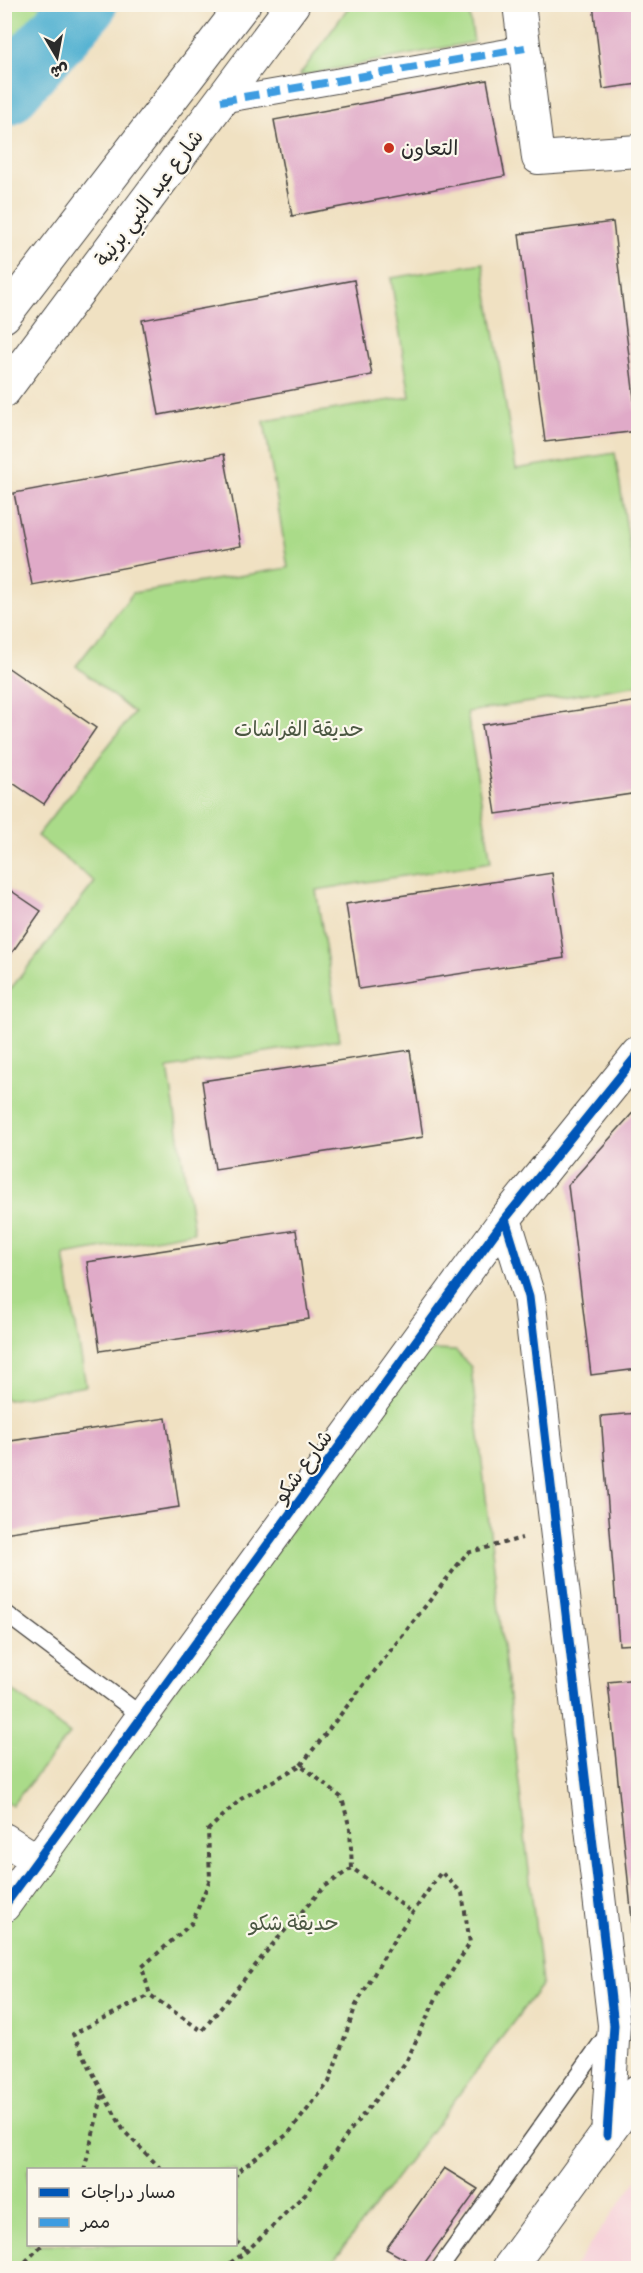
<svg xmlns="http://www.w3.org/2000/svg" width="643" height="2273" font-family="Dekko,'Playpen Sans Arabic',sans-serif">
	<rect width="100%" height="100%" fill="#fbf7ec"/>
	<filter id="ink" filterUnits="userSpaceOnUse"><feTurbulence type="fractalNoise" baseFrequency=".0167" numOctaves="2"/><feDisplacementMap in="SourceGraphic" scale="12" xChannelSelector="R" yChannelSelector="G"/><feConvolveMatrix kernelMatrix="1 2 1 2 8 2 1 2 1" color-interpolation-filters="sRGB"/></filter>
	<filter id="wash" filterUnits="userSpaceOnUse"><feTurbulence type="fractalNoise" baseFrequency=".008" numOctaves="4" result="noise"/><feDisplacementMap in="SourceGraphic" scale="24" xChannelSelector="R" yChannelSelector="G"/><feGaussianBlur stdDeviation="1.35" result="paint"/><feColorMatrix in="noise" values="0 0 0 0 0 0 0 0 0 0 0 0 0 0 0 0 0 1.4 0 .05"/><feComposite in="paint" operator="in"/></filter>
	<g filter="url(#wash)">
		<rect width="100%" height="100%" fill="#f0e1c2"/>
		<path fill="#f6cfd8" d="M638,2178v90h-66h1z"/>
		<path fill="#aadb89" stroke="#6a835a" stroke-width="1.5" fill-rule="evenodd" d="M5,4l48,1 -48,54 -1,-54z
			M350,5h118l6,37 -175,34z
			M483,263l33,206 99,-16 23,148v84l-171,27 24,150 -175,28 24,150 -172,28 26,164 -130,23 22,131 -78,14 -4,-3 1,-401 90,-114 -58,-46 97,-123 -58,-47 57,-73 155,-25 -24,-147 146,-24 -19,-119z
			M434,1350l22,1 15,16 71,617 -214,284h-323v-347l412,-563zM28,2170h208v74h-208z
			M4,1684l66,50 -58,71 -7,-5z"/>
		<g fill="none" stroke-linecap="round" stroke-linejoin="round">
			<path stroke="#54b2d2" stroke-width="64" d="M4,95l81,-91"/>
		</g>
		<g id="blocks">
			<path fill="#e0aac8" d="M593,4h45v80l-35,5z
				M487,80l18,96 -213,40 -18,-96z
				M613,222l25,209 -93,11 -26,-208z
				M354,280l18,95 -213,40 -17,-95z
				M224,454l17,92 -209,39 -18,-92z
				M4,665l92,63 -52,76 -40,-27z
				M638,701v92l-142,21 -14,-89z
				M552,873l12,85 -205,31 -13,-85z
				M4,886l37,25 -37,53z
				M410,1050l13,87 -208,32 -13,-88z
				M638,1107v262l-47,6 -23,-190z
				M296,1230l13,89 -209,32 -13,-89z
				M638,1413v231l-19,1 -18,-229z
				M166,1418l13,89 -175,26v-91z
				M638,1679v248l-5,2 -25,-247z
				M444,2168l34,21 -57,79 -35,-19z"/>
		</g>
	</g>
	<g filter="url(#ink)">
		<use href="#blocks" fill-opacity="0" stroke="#494642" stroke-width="1.5"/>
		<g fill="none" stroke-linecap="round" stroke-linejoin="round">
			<g stroke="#494642" stroke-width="19">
				<path id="service" d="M5,1613l137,103
					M440,2268l170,-237"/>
			</g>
			<g stroke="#494642" stroke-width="26">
				<path id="pedestrian" d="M221,101l304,-53"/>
			</g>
			<g stroke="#494642" stroke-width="34">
				<path id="minor" d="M519,4l19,154 100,-7
					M505,1219l24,78 85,728 -7,110
					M4,1839l33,21
					M4,1906l501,-687 133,-165"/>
			</g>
			<g stroke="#494642" stroke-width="35">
				<path id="secondary" d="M509,2268l129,-177"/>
			</g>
			<g stroke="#494642" stroke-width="35">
				<path id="primary" d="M4,316l240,-312
					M4,391l289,-387"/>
			</g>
			<path stroke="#494642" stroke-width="4" stroke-dasharray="4.5 4.5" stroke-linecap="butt" d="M301,1765l166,-212 55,-15
				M352,1868l-2,-39 -8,-31 -41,-33 -60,34 -33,31 2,49 -18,44 -50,44 8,28 52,36 70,-86 52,-58 28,-19 61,45
				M103,2093l-30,-59 77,-39
				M84,2170l19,-77 21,38 38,39
				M236,2241l11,10
				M19,2268l24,-24
				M223,2268l24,-17 60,-59 42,-60 57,-70 34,-72 30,-47 -8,-50 -21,-21 -46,66 -39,67 -27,77 -41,52 -51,38 -1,4"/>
			<use href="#service" stroke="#fff" stroke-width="16"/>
			<use href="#pedestrian" stroke="#fff" stroke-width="24"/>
			<use href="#minor" stroke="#fff" stroke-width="32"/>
			<use href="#secondary" stroke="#fff" stroke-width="33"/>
			<use href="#primary" stroke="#fff" stroke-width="33"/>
			<path stroke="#3d9ce1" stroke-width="8" stroke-dasharray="15 8" stroke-linecap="butt" d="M221,101l304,-53"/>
			<g stroke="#fbf7ec" stroke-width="13">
				<path id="cycleway" d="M505,1219l24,78 85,728 -7,110
					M4,1906l501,-687 133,-165"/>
			</g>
			<use href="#cycleway" stroke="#0057b8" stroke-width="9"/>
		</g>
	</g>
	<circle fill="#c8321e" stroke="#fbf7ec" stroke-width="2" cx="389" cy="148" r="6"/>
	<g text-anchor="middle" stroke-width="4.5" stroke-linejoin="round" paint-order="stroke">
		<g font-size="21" fill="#2b2b2b" stroke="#fbf7ec" text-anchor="start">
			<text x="401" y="155">التعاون</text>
		</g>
		<g font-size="21" fill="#2b2b2b" stroke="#fbf7ec">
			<text transform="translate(149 198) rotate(-53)" y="7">شارع عبد النبي برنية</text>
			<text transform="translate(303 1466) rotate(-54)" y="7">شارع شكو</text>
		</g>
		<g font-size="21" fill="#4b5742" stroke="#fbf7ec">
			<text x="299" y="736">حديقة الفراشات</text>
			<text x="294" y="1930">حديقة شكو</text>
		</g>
	</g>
	<rect width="643" height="2273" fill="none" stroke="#fbf7ec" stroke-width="24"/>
	<rect x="27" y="2168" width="210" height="78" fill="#fbf7ec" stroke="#a8a59f" stroke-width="1.5"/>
	<rect x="39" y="2188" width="30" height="9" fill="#0057b8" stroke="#a8a59f" stroke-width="1.5"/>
	<text x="81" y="2198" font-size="18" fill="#2b2b2b">مسار دراجات</text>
	<rect x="39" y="2218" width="30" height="9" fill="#3d9ce1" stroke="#a8a59f" stroke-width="1.5"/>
	<text x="81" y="2228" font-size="18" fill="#2b2b2b">ممر</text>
	<g transform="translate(57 57) rotate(170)" stroke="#fbf7ec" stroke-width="4.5" paint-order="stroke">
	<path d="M0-4.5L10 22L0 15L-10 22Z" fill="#2b2b2b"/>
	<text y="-9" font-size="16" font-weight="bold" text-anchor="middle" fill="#2b2b2b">ش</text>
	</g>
</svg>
